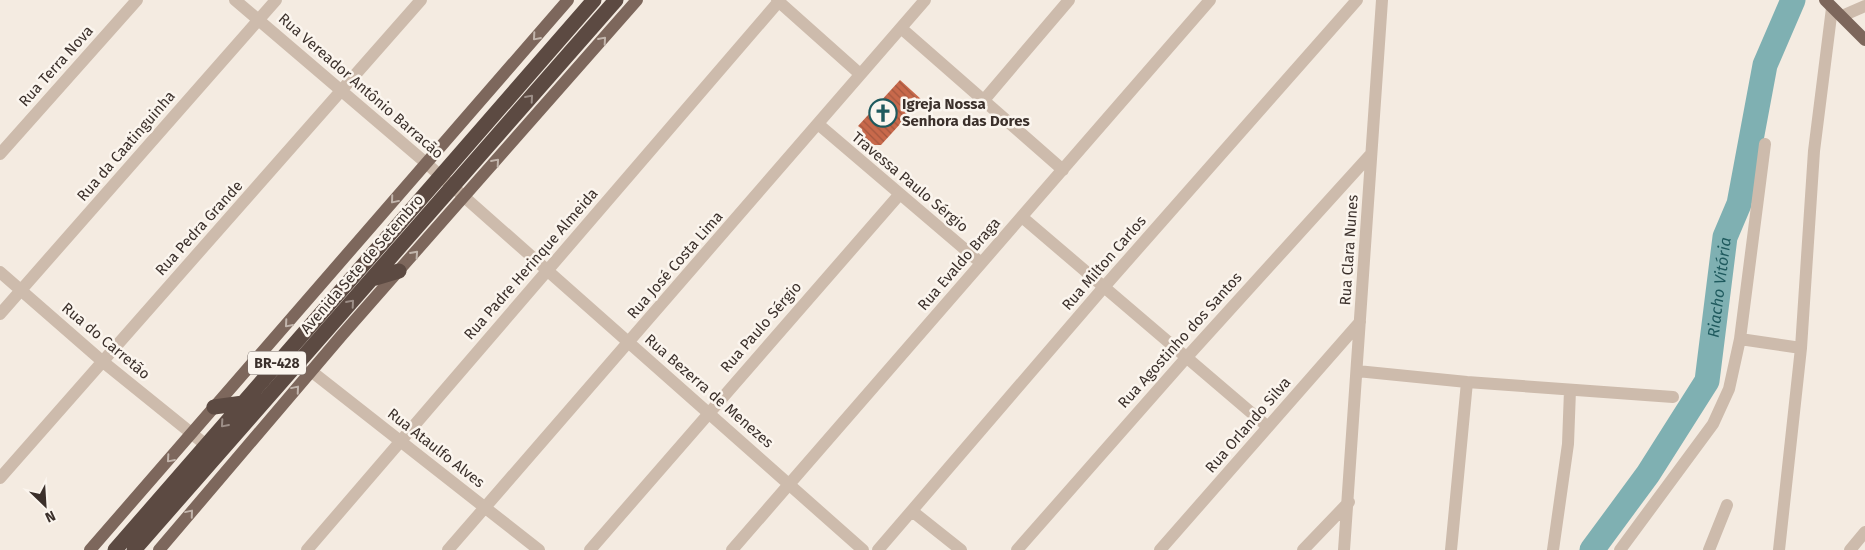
<svg xmlns="http://www.w3.org/2000/svg" width="1865" height="550" font-family="'Fira Sans',sans-serif">
	<defs>
		<pattern id="building-back-hatch" width="6" height="6" patternUnits="userSpaceOnUse" patternTransform="scale(1.25)"><rect width="6" height="6" fill="#c8694b"/><path d="M-1 5l2 2M0 0l6 6M5-1l2 2" fill="none" stroke="#a4573f"/></pattern>
	</defs>
	<rect width="100%" height="100%" fill="#f4ebe1"/>
	<g fill="none" stroke-linecap="round" stroke-linejoin="round">
		<path stroke="#7fb0b2" stroke-width="25" id="s1" d="M1592,550l56,-76 59,-93 18,-144 14,-33 26,-139 28,-65"/>
	</g>
	<path fill="url(#building-back-hatch)" d="M900,80l22,20 -41,45h-9l-8,-4 -2,-12 -4,-3z"/>
	<g fill="none" stroke-linecap="round" stroke-linejoin="round">
		<path stroke="#cdbbac" stroke-width="12" d="M235,0l191,163 437,387
			M777,0l83,74
			M1842,16l23,-10
			M901,28l162,142
			M984,100l85,-100
			M818,124l163,139
			M0,154l137,-154
			M1022,217l246,210
			M0,272l102,89 104,84
			M0,314l276,-314
			M1740,339l61,9
			M311,371l228,179
			M1357,371l110,11 206,15
			M0,478l421,-478
			M912,511l49,39
			M307,550l473,-550
			M448,550l477,-550
			M590,550l309,-355
			M732,550l478,-550
			M878,550l226,-263 253,-287
			M1017,550l169,-192 185,-204
			M1160,550l200,-228
			M1303,550l46,-48
			M1344,550l38,-550
			M1451,550l16,-168
			M1553,550l15,-106 2,-54
			M1620,550l93,-126 16,-35 11,-50 25,-195
			M1709,550l18,-45
			M1779,550l22,-202 13,-197 18,-143
			M1850,550l15,-18"/>
		<path stroke="#7d675c" stroke-width="12" d="M1825,0l40,40
			M90,550l478,-550
			M159,550l183,-215 295,-335"/>
		<path stroke="#5c4a42" stroke-width="15" d="M372,279l27,-8
			M214,407l29,-4
			M115,550l479,-550
			M134,550l482,-550"/>
	</g>
	<defs><path id="oneway-chevron" d="M-2-3.5L2.5 0L-2 3.5" fill="none" stroke-width="1.6" stroke-linecap="round" stroke-linejoin="round" transform="scale(1.25)"/></defs>
	<g stroke="#c2b5ac">
		<use href="#oneway-chevron" transform="translate(536 37) rotate(131)"/>
		<use href="#oneway-chevron" transform="translate(603 40) rotate(-49)"/>
		<use href="#oneway-chevron" transform="translate(496 162) rotate(-49)"/>
		<use href="#oneway-chevron" transform="translate(394 200) rotate(130)"/>
		<use href="#oneway-chevron" transform="translate(415 254) rotate(-48)"/>
		<use href="#oneway-chevron" transform="translate(288 324) rotate(131)"/>
		<use href="#oneway-chevron" transform="translate(296 389) rotate(-50)"/>
		<use href="#oneway-chevron" transform="translate(170 459) rotate(131)"/>
		<use href="#oneway-chevron" transform="translate(190 513) rotate(-50)"/>
	</g>
	<g stroke="#9c8e87">
		<use href="#oneway-chevron" transform="translate(530 98) rotate(-49)"/>
		<use href="#oneway-chevron" transform="translate(351 303) rotate(-49)"/>
		<use href="#oneway-chevron" transform="translate(224 424) rotate(131)"/>
	</g>
	<defs>
		<g id="church-ring" transform="scale(1.4375)"><circle r="9.5" fill="#fbf5ee" stroke="#1f5a5e" stroke-width="1.5"/><path d="M-1.2-6h2.4v3.5h3.3v2.4h-3.3V6h-2.4V-.1h-3.3v-2.4h3.3Z" fill="#1f5a5e"/></g>
	</defs>
	<g fill-rule="evenodd">
		<use href="#church-ring" x="883" y="113"/>
	</g>
	<g text-anchor="middle" stroke-width="5" stroke-linejoin="round" paint-order="stroke">
		<rect fill="#fbf5ee" stroke="#756b66" stroke-width="1" x="248" y="351.5" width="58" height="23" rx="4"/>
		<g font-size="14" font-weight="bold" fill="#3b302b">
			<text x="277" y="368">BR-428</text>
		</g>
		<g font-size="15" fill="#3b302b" stroke="#fbf5ee">
			<text transform="translate(56 66) rotate(-48)" y="5">Rua Terra Nova</text>
			<text transform="translate(361 86) rotate(41)" y="5">Rua Vereador Antônio Barracão</text>
			<text transform="translate(126 146) rotate(-49)" y="5">Rua da Caatinguinha</text>
			<text transform="translate(910 182) rotate(40)" y="5">Travessa Paulo Sérgio</text>
			<text transform="translate(199 228) rotate(-48)" y="5">Rua Pedra Grande</text>
			<text transform="translate(1349 250) rotate(-86)" y="5">Rua Clara Nunes</text>
			<text transform="translate(1104 263) rotate(-49)" y="5">Rua Milton Carlos</text>
			<text transform="translate(362 264) rotate(-49)" y="5">Avenida Sete de Setembro</text>
			<text transform="translate(531 264) rotate(-49)" y="5">Rua Padre Herinque Almeida</text>
			<text transform="translate(959 264) rotate(-49)" y="5">Rua Evaldo Braga</text>
			<text transform="translate(675 265) rotate(-49)" y="5">Rua José Costa Lima</text>
			<text transform="translate(761 327) rotate(-49)" y="5">Rua Paulo Sérgio</text>
			<text transform="translate(1180 340) rotate(-48)" y="5">Rua Agostinho dos Santos</text>
			<text transform="translate(106 341) rotate(40)" y="5">Rua do Carretão</text>
			<text transform="translate(709 391) rotate(41)" y="5">Rua Bezerra de Menezes</text>
			<text transform="translate(1248 425) rotate(-49)" y="5">Rua Orlando Silva</text>
			<text transform="translate(436 448) rotate(38)" y="5">Rua Ataulfo Alves</text>
		</g>
		<g font-size="15" font-weight="bold" fill="#3b302b" stroke="#fbf5ee" text-anchor="start">
			<text x="902" y="109">Igreja Nossa<tspan x="902" dy="17">Senhora das Dores</tspan></text>
		</g>
		<g font-size="16" font-style="italic" fill="#1f5a5e" stroke="#fbf5ee">
			<text dy="6" stroke="none"><textPath href="#s1" startOffset="299">Riacho Vitória</textPath></text>
		</g>
	</g>
	<g transform="translate(45 505) rotate(155)" stroke="#fbf5ee" stroke-width="4" paint-order="stroke">
	<path d="M0-4L9 19L0 12L-9 19Z" fill="#3b302b"/>
	<text y="-8" font-size="14" font-weight="bold" text-anchor="middle" fill="#3b302b">N</text>
	</g>
</svg>
